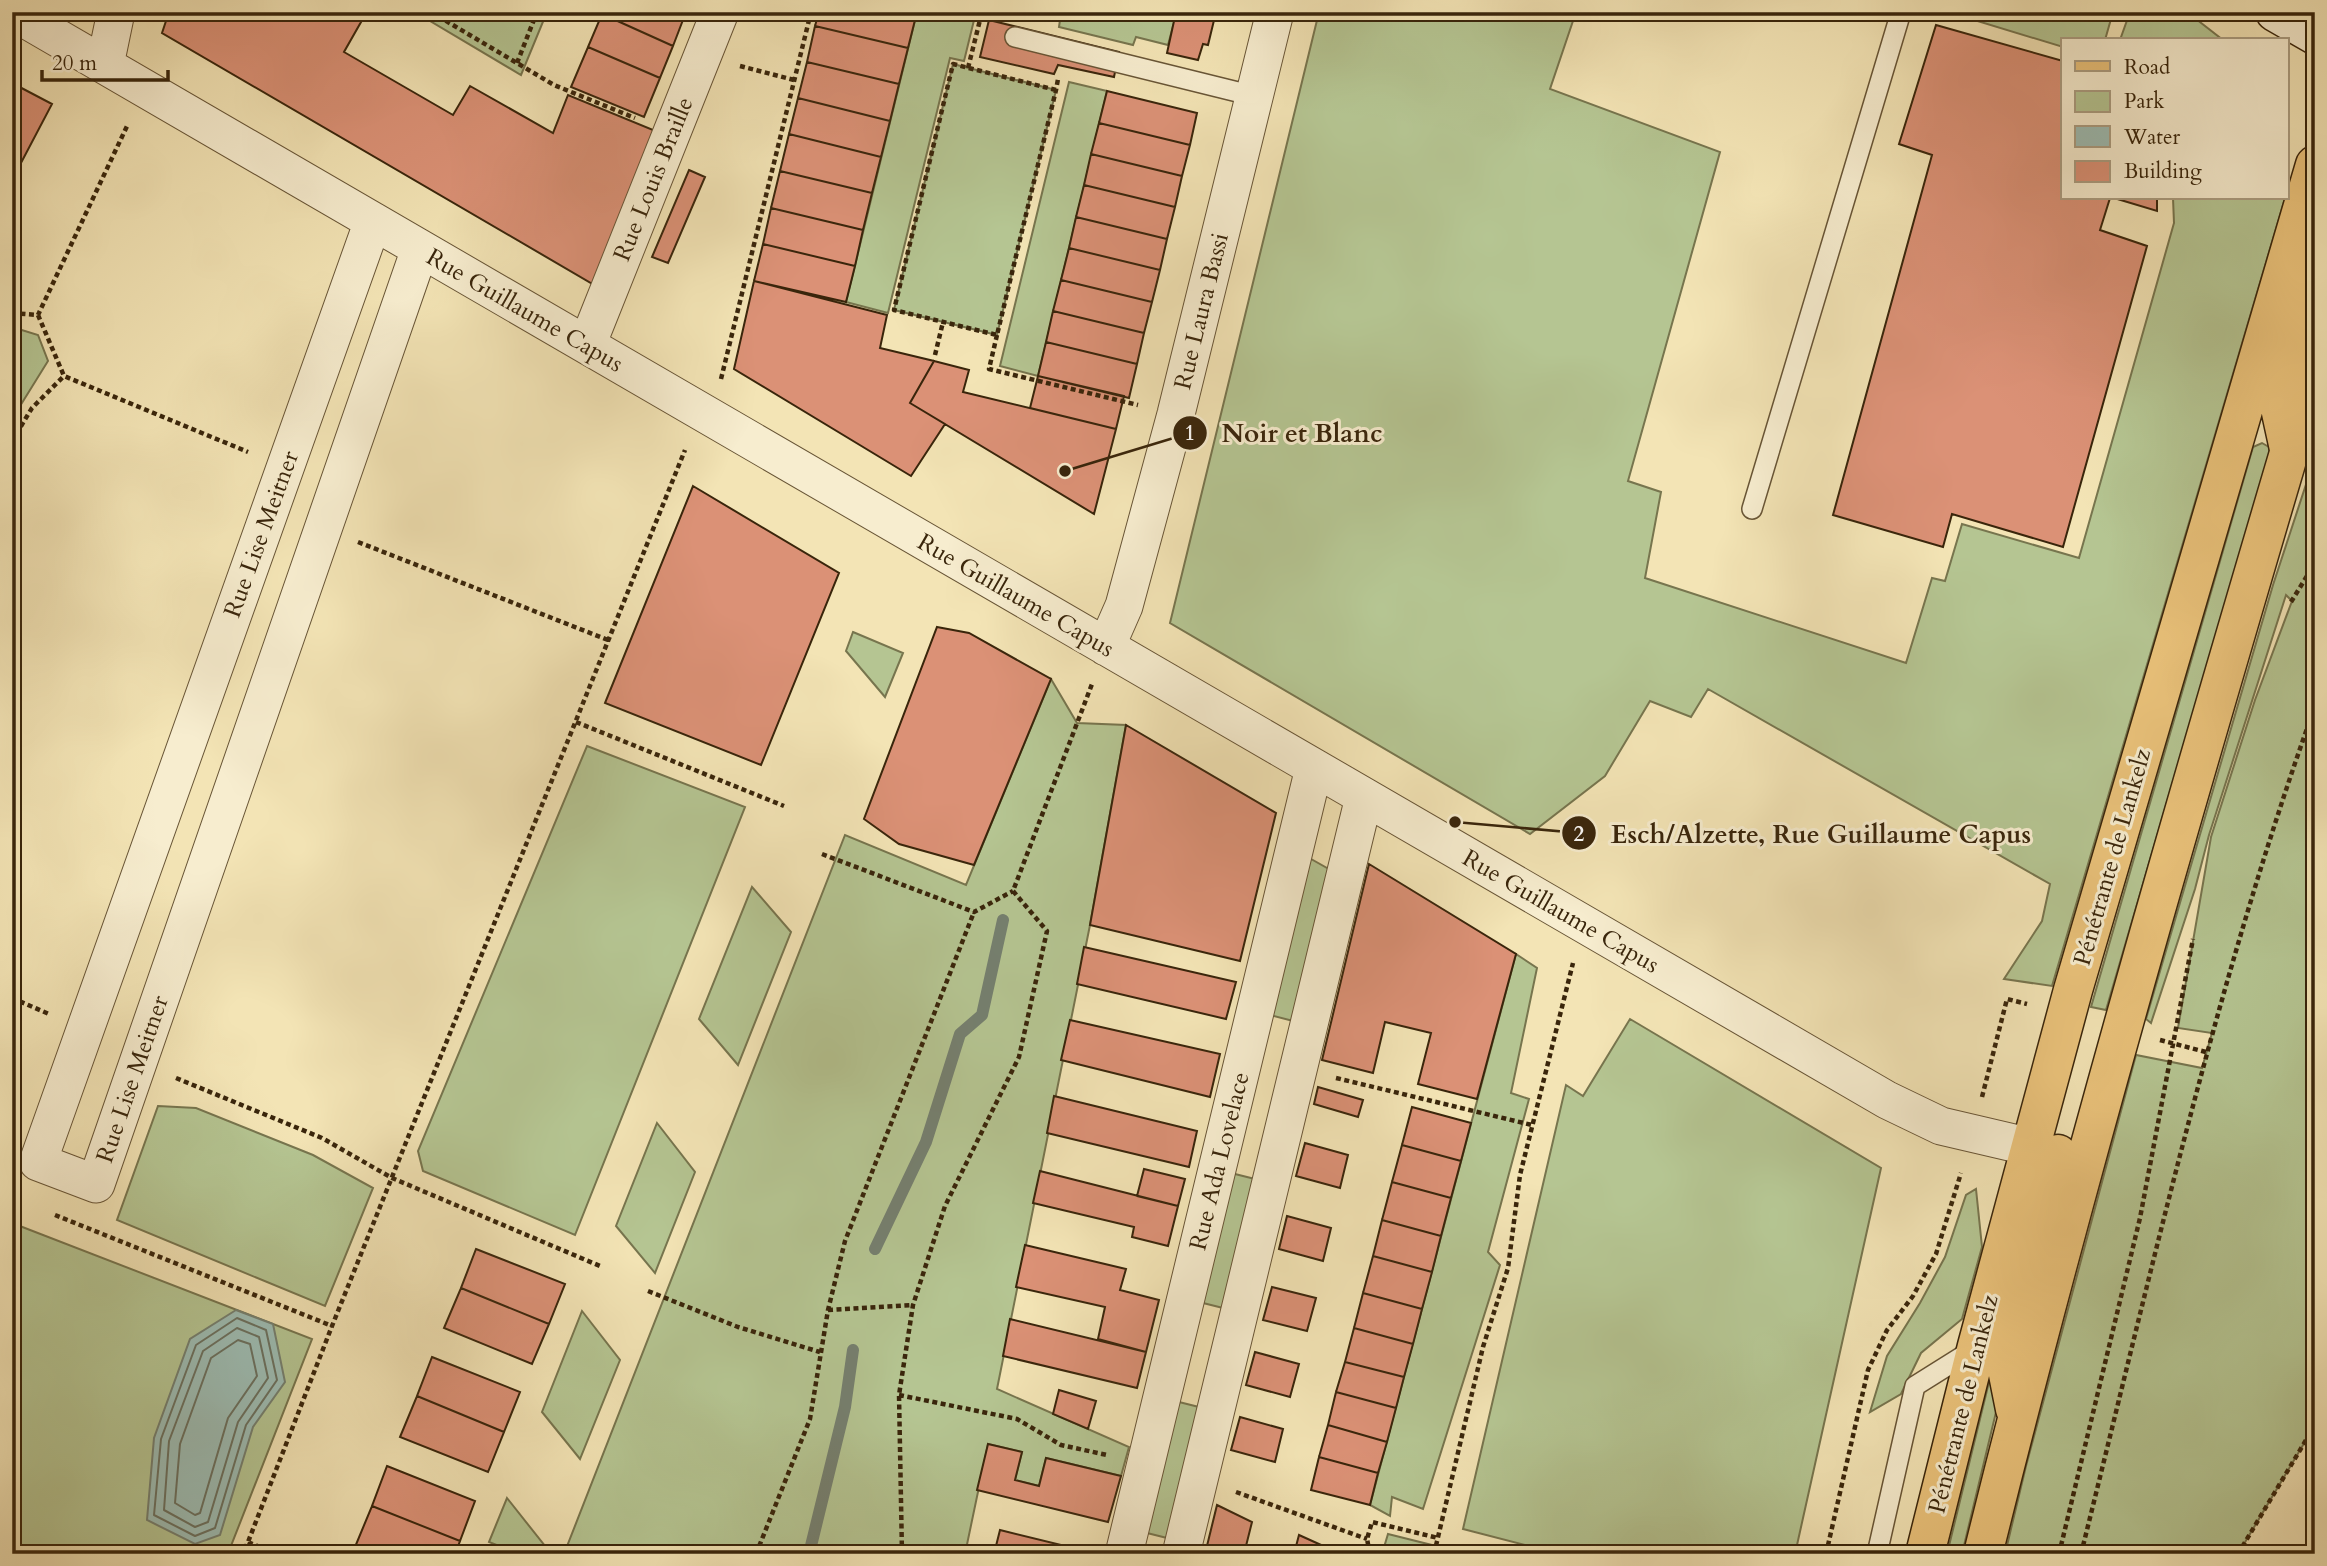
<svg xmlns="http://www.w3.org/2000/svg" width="2327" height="1566" font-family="Cardo,serif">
	<rect width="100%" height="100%" fill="#f3e4b5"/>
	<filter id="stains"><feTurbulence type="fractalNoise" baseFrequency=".00286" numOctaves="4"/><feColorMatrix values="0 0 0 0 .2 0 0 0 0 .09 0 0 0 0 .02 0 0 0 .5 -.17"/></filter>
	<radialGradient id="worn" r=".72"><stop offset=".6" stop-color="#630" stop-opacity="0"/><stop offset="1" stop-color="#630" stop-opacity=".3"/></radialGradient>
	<path fill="#b5c592" stroke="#77754e" stroke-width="2" d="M415,12h132l-26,63z
		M917,12h59l-12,49 -14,-3 -62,255 -42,-11z
		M1029,12h79l31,7 2,-7 35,3 -8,30 -32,-8 -3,8 -74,-18 1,-7z
		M1319,12h257l-26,77 170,63 -92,329 33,11 -16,86 261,85 26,-85 13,3 17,-57 117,34 95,-335 -1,-25h112l-233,788 -48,-7 38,-58 8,-37 -342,-195 -17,28 -41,-16 -45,75 -75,58 -360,-211z
		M1948,12h165l-8,28h-42v7z
		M2130,12h57l36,28h-103z
		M953,64l103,26 -59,245 -103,-25z
		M1069,82l38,9 -69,285 -38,-10z
		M12,327l26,8 10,26 -36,58z
		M2262,443l7,4v7l-163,556 -15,-3 162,-560z
		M2315,457v968l-77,129h-233l21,-88 110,-411 66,13 10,-35 -34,-5 33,-191 44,-137 37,-99 -6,-6 -77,240 -14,54 -44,134 -5,-4 127,-434z
		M853,632l50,21 -18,44 -39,-46z
		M1051,679l26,44 49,2 -36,200 -93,464 132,58 -8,29 -75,-18 -7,28 -24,-6 7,-28 -34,-8 -23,110h-401l281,-719 121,50z
		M587,746l158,61 -170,428 -152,-64 -5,-20z
		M1304,855l30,17 -37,150 -31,-8z
		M752,887l39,45 -53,133 -39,-46z
		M1516,954l21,14 -26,125 18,6 -41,153 12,13 -77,244 -31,-12 -2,19 -20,-11z
		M1630,1019l251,149 -86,386h-235l-97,-25 103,-444 17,11z
		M158,1106l38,2 117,47 60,33 -48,118 -208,-86z
		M657,1123l38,49 -40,101 -39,-47z
		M1227,1172l32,8 -32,129 -32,-8z
		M1976,1189l6,58 -20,72 -41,34 -20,41 -31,18 17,-56 33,-53 25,-46 21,-62z
		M12,1223l300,116 -83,212 2,3h-219z
		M582,1311l38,49 -40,99 -38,-47z
		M1990,1378l7,30 -35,146h-15z
		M1171,1400l32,8 -32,131 -32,-8z
		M507,1498l38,48 -3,8h-23l-30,-12z
		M1388,1534l48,12 -2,8h-52z"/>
	<path fill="#9dbdb4" stroke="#758070" stroke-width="2" d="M236,1310l37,14 12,58 -32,45 -33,108 -25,9 -48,-24 7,-82 36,-99z"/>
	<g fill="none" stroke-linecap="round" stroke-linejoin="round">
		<path stroke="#6b7160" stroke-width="2" d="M237,1318l29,12 11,50 -31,45 -31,103 -20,8 -41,-21 7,-76 35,-94z
			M237,1328l22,9 9,41 -30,44 -30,100 -13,5 -31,-17 5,-69 34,-90z
			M238,1340l12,4 7,32 -29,42 -28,95 -5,2 -20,-12 5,-59 31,-86z"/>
		<path stroke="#758070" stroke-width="12" d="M875,1249l51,-107 34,-108 22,-19 21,-95
			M809,1554l36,-147 8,-57"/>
	</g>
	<path fill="#db9176" stroke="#39250b" stroke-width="2" d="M169,12h175l17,10 -17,30 109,63 17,-29 83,47 15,-38 90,37 -62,154 -434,-253z
		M602,12h84l-13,34 -71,-32z
		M819,12h98l-9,36 -93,-22z
		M1176,12h40l-8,33 -5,-1 -5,16 -31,-7z
		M602,14l71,32 -13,32 -72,-31z
		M989,20l130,32 -5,25 -56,-12 -4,9 -74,-17z
		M1936,25l127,36v137h47l-10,32 47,16 -84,301 -111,-33 -9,33 -110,-32 99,-360 -33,-11z
		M815,26l93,22 -9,36 -92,-22z
		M588,47l72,31 -16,39 -73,-30z
		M807,62l92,22 -9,37 -92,-23z
		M12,83l40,21 -40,76z
		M1107,91l90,22 -7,32 -91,-22z
		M798,98l92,23 -9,36 -92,-23z
		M1099,123l91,22 -8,31 -91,-22z
		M789,134l92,23 -9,36 -92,-22z
		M1091,154l91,22 -7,31 -91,-22z
		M689,170l16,7 -37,86 -16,-6z
		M780,171l92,22 -9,37 -92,-22z
		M1084,185l91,22 -8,32 -91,-22z
		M2114,198h43v13z
		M771,208l92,22 -8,36 -92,-22z
		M1076,217l91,22 -7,31 -91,-22z
		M763,244l92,22 -9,36 -92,-21z
		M1069,248l91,22 -8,32 -91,-22z
		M1061,280l91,22 -8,31 -91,-22z
		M754,281l133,34 -7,33 54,13 -24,42 35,21 -34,52 -177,-107z
		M1053,311l91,22 -7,31 -91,-22z
		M1046,342l91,22 -8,34 -91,-22z
		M934,361l35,9 -6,22 153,37 -22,85 -184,-111z
		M1038,376l86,20 -8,33 -86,-21z
		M693,486l146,87 -78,192 -156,-62z
		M937,627l32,6 82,46 -77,186 -75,-21 -35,-25z
		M1126,725l150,88 -36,148 -150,-36z
		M1369,864l147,90 -39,145 -59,-15 13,-51 -46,-11 -12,51 -51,-13z
		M1084,947l152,35 -10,37 -149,-35z
		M1070,1020l150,34 -10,43 -149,-37z
		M1318,1087l45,13 -5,17 -44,-13z
		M1054,1096l143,35 -8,36 -142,-34z
		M1412,1107l59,16 -10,38 -59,-16z
		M1305,1143l43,12 -8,33 -44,-12z
		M1402,1145l59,16 -10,37 -59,-16z
		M1144,1169l41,10 -7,27 -41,-10z
		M1040,1171l138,35 -10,40 -36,-9 2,-10 -101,-24z
		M1392,1182l59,16 -10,38 -59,-16z
		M1287,1216l44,12 -8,33 -44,-12z
		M1382,1220l59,16 -9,36 -59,-16z
		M1025,1245l101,24 -6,21 39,10 -13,52 -48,-13 7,-32 -89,-20z
		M476,1249l89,35 -16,40 -88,-36z
		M1373,1256l59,16 -10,37 -59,-16z
		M1272,1287l44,11 -9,33 -44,-11z
		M461,1288l88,36 -17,40 -88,-36z
		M1363,1293l59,16 -9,35 -59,-16z
		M1010,1319l136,33 -9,36 -134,-32z
		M1354,1328l59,16 -9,33 -59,-15z
		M1255,1352l44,12 -9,33 -44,-12z
		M432,1357l88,35 -16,40 -87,-36z
		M1345,1362l59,15 -8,31 -60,-16z
		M1059,1390l37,11 -8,28 -35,-15z
		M1336,1392l60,16 -9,34 -59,-17z
		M417,1396l87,36 -16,40 -88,-35z
		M1240,1417l43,12 -8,33 -44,-12z
		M1328,1425l59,17 -9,31 -59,-16z
		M988,1444l34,8 -7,28 24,6 7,-28 75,18 -13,46 -131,-32z
		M1319,1457l59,16 -8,32 -59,-15z
		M387,1466l88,35 -15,40 -88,-35z
		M1217,1505l35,17 -8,32h-39z
		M372,1506l88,35 -5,13h-82l-18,-7z
		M1000,1530l98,24h-104z
		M1299,1535l42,19h-47z"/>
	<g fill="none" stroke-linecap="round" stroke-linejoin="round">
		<g stroke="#685536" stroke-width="22">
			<path id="service" d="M1015,37l239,59
				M1752,509l149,-497
				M1877,1554l38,-168 59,-37"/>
		</g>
		<g stroke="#685536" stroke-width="39">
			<path id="minor" d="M13,12l1874,1088 54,26 90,21
				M105,65l11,-53
				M373,221l-335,941 58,22 324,-935
				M587,345l133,-333
				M1106,647l18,-41 52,-192 99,-402
				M1124,1554l190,-786
				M1181,1554l183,-757"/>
		</g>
		<g stroke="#39250b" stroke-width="41">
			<path id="secondary" d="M2275,12l40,23"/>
		</g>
		<g stroke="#39250b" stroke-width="41">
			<path id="primary" d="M2289,449l-12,-55 38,-130
				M2015,1409l-11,-55 54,-200
				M1925,1554l52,-208 96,-356 242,-825
				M1983,1554c99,-400 215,-794 332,-1189"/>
		</g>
		<path stroke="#39250b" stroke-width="4.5" stroke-dasharray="5 3.5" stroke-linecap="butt" d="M431,12l123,73 81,33
			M517,63l20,-51
			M740,66l54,14
			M968,68l14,-56
			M1056,90l-103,-26 -59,246 103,25 59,-245 2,-11
			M12,313l26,2 90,-191
			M38,315l26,61 184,76
			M997,335l-8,34 149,36
			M935,355l8,-33
			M721,379l90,-367
			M12,441l20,-33 32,-32
			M358,542l250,98
			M2291,602l24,-39
			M576,722l208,84
			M822,854l152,58 39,-21
			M12,998l37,16
			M2160,1040l46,12
			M176,1078l146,60 70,40 208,88
			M1336,1078l196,47
			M1982,1097l25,-98 20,5
			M55,1215l277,111
			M648,1291l90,36 82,25
			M828,1310l85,-5
			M899,1395l118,24 44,26 46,10
			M1236,1492l131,47
			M248,1542l28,12
			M239,1554l4,-1 5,-11 84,-216 353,-876
			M756,1554l54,-135 18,-109 17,-69 129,-329
			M902,1554l-3,-159 14,-90 32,-99 74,-149 28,-126 -34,-40 79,-207
			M1370,1554l-3,-15 5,-17 66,16
			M1434,1554l49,-207 25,-79 12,-93 53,-212
			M1826,1554l42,-184 19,-40 26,-34 23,-42 25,-81
			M2059,1554l81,-336 53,-279
			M2081,1554c71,-285 135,-572 234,-848
			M2238,1554l77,-129"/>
		<use href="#service" stroke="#f7edcf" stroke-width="19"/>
		<use href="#minor" stroke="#f7edcf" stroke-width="37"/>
		<use href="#secondary" stroke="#f7edcf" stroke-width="38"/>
		<use href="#primary" stroke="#eac27a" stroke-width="38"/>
	</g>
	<g text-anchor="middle" stroke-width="6" stroke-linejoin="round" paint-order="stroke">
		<g font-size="24" fill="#39250b" stroke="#f7edcf">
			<text transform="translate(653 179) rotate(-68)" y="8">Rue Louis Braille</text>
			<text transform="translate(525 310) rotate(30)" y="8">Rue Guillaume Capus</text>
			<text transform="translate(1201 311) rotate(-76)" y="8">Rue Laura Bassi</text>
			<text transform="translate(261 534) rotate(-70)" y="8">Rue Lise Meitner</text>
			<text transform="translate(1016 595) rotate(30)" y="8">Rue Guillaume Capus</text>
			<text transform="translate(2112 857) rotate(-74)" y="8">Pénétrante de Lankelz</text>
			<text transform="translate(1561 911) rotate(30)" y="8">Rue Guillaume Capus</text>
			<text transform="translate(132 1079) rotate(-71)" y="8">Rue Lise Meitner</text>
			<text transform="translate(1219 1161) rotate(-76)" y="8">Rue Ada Lovelace</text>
			<text transform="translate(1963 1404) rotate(-76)" y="8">Pénétrante de Lankelz</text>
		</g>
	</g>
	<path fill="none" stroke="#39250b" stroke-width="2.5" d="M1065 471L1190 433M1455 822L1579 833"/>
	<g fill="#39250b" stroke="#f7edcf" stroke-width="2.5">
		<circle cx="1065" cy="471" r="7"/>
		<circle cx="1455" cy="822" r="7"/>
		<circle cx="1190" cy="433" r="18"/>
		<circle cx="1579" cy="833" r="18"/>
	</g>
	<g font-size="21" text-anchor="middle" font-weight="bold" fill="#fff">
		<text x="1190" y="440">1</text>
		<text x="1579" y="841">2</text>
	</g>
	<g font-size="26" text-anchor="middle" font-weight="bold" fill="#39250b" stroke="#f7edcf" stroke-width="6" stroke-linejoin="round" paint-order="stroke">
		<text x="1302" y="442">Noir et Blanc</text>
		<text x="1821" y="843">Esch/Alzette, Rue Guillaume Capus</text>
	</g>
	<rect width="2327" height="1566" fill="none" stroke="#f3e4b5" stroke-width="42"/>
	<rect x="14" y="14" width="2299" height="1538" fill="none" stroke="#39250b" stroke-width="3.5"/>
	<rect x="21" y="21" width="2285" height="1524" fill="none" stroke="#39250b" stroke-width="2"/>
	<rect x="2061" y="38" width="228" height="161" fill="#f7edcf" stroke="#ab9d81" stroke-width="2"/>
	<rect x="2075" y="61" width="35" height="10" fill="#eac27a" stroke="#ab9d81" stroke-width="2"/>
	<text x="2124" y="74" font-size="21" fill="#39250b">Road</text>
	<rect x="2075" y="91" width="35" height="21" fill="#b5c592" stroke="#ab9d81" stroke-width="2"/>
	<text x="2124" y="108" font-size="21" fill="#39250b">Park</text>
	<rect x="2075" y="126" width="35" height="21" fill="#9dbdb4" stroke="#ab9d81" stroke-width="2"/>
	<text x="2124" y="144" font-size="21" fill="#39250b">Water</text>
	<rect x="2075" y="161" width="35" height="21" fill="#db9176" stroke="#ab9d81" stroke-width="2"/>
	<text x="2124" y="178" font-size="21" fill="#39250b">Building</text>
	<path d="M42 70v10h126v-10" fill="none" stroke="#39250b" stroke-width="3.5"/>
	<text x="52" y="70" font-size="21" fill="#39250b" stroke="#f7edcf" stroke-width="5" paint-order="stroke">20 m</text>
	<rect width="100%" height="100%" filter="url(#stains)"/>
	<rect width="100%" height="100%" fill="url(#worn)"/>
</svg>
